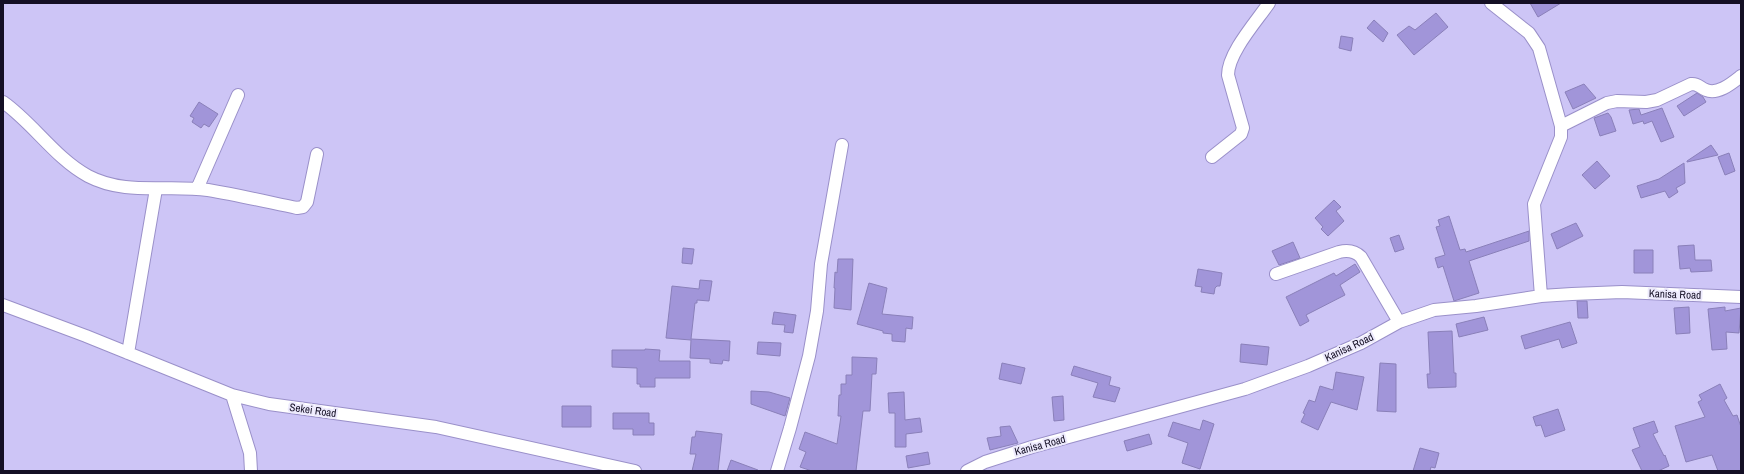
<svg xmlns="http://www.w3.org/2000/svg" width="1744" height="474" font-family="'Archivo Narrow',sans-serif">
	<rect width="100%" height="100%" fill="#cdc5f6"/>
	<path fill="#a195d9" stroke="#8a80b9" d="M1530,3h31l-23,14z
		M1436,13l12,14 -34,28 -17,-20 12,-9 6,4z
		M1374,20l14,13 -5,9 -16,-14z
		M1341,36l12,2 -2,13 -12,-3z
		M1584,84l12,14 -23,11 -8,-17z
		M1697,93l6,4 3,5 -22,14 -7,-10z
		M199,102l19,12 -9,13 -5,-3 -3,4 -9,-6 2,-4 -4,-2z
		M1662,108l12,29 -13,5 -9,-21 -8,3 -1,-3 -10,3 -4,-14 10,-1 2,6z
		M1608,113l3,4 5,14 -16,5 -6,-18z
		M1711,145l7,10 -31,7v-1z
		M1729,153l6,18 -10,4 -7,-18z
		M1597,161l13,15 -15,13 -13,-14z
		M1684,163l1,20 -9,5 2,4 -9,6 -4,-7 -24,7 -4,-12 22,-7z
		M1334,200l7,7 -5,4 8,10 -16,15 -7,-7 2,-2 -8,-9z
		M1449,216l11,34 5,-1 1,3 63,-21v10l-60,20 10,32 -25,8 -11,-35 -5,2 -3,-10 10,-3 -9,-28 4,-1 -2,-6z
		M1576,223l7,13 -26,13 -6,-15z
		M1399,235l5,14 -9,3 -5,-14z
		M1293,242l7,16 -21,7 -7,-14z
		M1694,245l1,15h16l1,11 -21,1 -1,-4 -10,1 -2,-23z
		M683,248l11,1 -2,15 -10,-1z
		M1634,250h19v23h-19z
		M838,259h15l-2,51 -17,-2 1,-20h-1l1,-16 2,1z
		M1355,264l5,8 -20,13 5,10 -39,20 3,6 -9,5 -14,-29 48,-24 2,3z
		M1198,269l24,4 -2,13h-3l-2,2 -1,6 -13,-2 1,-5 -7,-1z
		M700,280l12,1 -3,20 -12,-1v3h-2l-4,36 39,2 -1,20 -6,-1 -1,4 -12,-1v-4l-20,-1 1,-18 -25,-2 6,-52 27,3z
		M869,283l18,5 -5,26 31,3 -1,12 -6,-1 -1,14 -13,-1v-7l-9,-1v-2l-26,-7z
		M1577,301h10l1,17h-10z
		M1689,307l1,26 -14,1 -2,-26z
		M1725,307v4l16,-3 -2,25 -13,-1 1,17 -15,1 -4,-41z
		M774,312l22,3 -3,18 -9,-1 1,-7 -13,-1z
		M1484,317l4,13 -29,7 -3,-13z
		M1570,322l7,21 -15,5 -3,-9 -34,10 -4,-13z
		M1452,331l2,42h2v14l-28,1 -1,-14h3l-2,-42z
		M758,342l23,1 -1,13 -23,-2z
		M1241,344l28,3 -2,18 -27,-3z
		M645,349l15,1 -1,11h31v17h-35v9h-15v-3h-3v-16l-25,-1v-17h33z
		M852,357l25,1 -1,16h-4l-2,37h-7l-7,60h-44l-12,-4 6,-15 -7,-3 6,-17 32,12 4,-28h-3l1,-21h2v-11h5v-9h6z
		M1002,363l23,5 -4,16 -22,-5z
		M1380,363l16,1v48l-19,-1z
		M1074,366l37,11 -2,8 11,3 -5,14 -22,-5 5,-14 -27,-8z
		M1336,372l28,5 -7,33 -26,-8 -13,28 -17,-8 4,-8 -2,-1 6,-13 6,2 5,-16 13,4z
		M1720,384l7,14 -3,2 9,16 4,-1 4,12v44h-23l-6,-16 -26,7 -11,-36 30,-9 -7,-15 4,-2 -3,-5z
		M751,391l18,1 21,6 -5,18 -34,-12z
		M904,392l1,28 15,-2 2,14 -16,2v13h-11v-34h-6l-1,-20z
		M1063,396l1,24 -10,1 -2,-24z
		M562,406h29v21h-29z
		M1558,409l7,21 -20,7 -4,-12 -5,1 -3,-9z
		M613,413h36v10h5v12h-21v-6h-20z
		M1203,420l11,4 -14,45 -18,-6 6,-20 -20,-7 5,-14 27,8z
		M1654,421l4,11 -5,2 11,22 1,-1 4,11 -11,5h-16l-10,-21 8,-3 -7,-19z
		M1010,426l8,17 -28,7 -3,-12 14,-2 -1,-9z
		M696,431l26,3 -4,37h-26l4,-17h-6l2,-17h3z
		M1149,434l3,10 -25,7 -3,-10z
		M1420,448l19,5 -4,15 -4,-1 -1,4h-17z
		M928,452l2,12 -22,4 -2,-12z
		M731,460l27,10v1h-31z"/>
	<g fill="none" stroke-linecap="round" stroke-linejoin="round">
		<g stroke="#9a90c9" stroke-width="14">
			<path id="minor" d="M1491,3l38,30 10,15 22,78v11l-27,67 7,92
				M3,102c30,21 52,56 85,74 38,20 79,8 120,14 30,5 60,12 89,18l6,-1 4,-5 10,-48
				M1561,126l46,-23 10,-2 29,1 11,-2 34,-16c7,-1 9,4 15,6 12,5 26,-7 35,-14
				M1212,157l29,-23 2,-6 -2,-7 -13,-46c0,-22 28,-53 41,-72
				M197,189l41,-94
				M1276,274l63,-22c8,-2 16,-1 22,5l38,65
				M3,305l83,31 146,59 37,9 167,23 199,44
				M128,353l28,-164
				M232,395l18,58 1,18
				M777,471l13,-43 19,-72 8,-45 4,-47 21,-119
				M967,471l18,-9 47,-15 213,-58 63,-23 53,-23 38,-21 35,-12 42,-4 65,-10 31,-2 50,-2 119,5"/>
		</g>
		<use href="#minor" stroke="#fff" stroke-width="12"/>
	</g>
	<g text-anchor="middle" stroke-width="4" stroke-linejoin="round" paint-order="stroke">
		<g font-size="11" fill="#140f24" stroke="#edeafd">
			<text transform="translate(1675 294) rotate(2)" y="4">Kanisa Road</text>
			<text transform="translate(1349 347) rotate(-25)" y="4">Kanisa Road</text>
			<text transform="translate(313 410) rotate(8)" y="4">Sekei Road</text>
			<text transform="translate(1040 445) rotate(-15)" y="4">Kanisa Road</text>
		</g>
	</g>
	<rect width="1744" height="474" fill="none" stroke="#140f24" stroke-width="8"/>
</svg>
